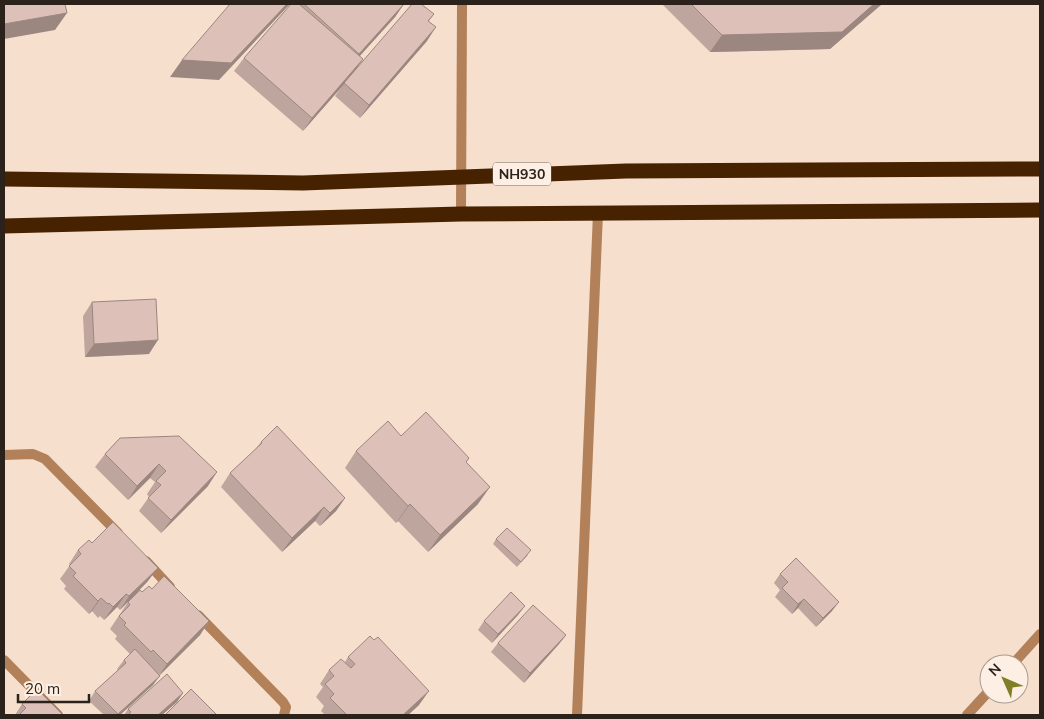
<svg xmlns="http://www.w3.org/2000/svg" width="1044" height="719" font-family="Mulish,sans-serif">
	<rect width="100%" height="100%" fill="#f6e0cd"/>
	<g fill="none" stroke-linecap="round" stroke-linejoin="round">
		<path stroke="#b28059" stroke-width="10" d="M461,214l1,-210
			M4,455l29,-1 12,5 73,74
			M146,561l24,26
			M198,615l85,87 3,5 -2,8
			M4,660l54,55
			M1013,664l27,-30
			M577,715l21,-502
			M967,715l22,-24"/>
		<path stroke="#472200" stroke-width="15" d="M4,179l299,4 323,-12 414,-2
			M4,226l457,-12 579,-4"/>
	</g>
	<path fill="#bea59d" d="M301,4h103l-9,13 -36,39 -4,14 79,-56 -5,7 -2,20 -67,77 -25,-22 8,-11 -40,46 -69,-60 10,-13z
		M664,4h218l-52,45 -120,3 -47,-47z
		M92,302l57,52 -64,3 -2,-41z
		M401,436l68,22 -3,5 12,41 -50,48 -30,-31 -2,2 -51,-55 11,-17z
		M120,438l88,48 -47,47 -22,-22 10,-14 -2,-3 8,-12 -5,-4 -22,22 -33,-33 10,-13z
		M261,442l84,56 -9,13 -16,15 -5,-5 -33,31 -61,-65 9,-14 24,-22z
		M496,539l32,16 -11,12 -24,-23z
		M92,543l56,38 -28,29 -3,-3 -13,13 -4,-4 -2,2 -6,-7 -3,3 -25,-25 2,-3 -6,-7 10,-14 -1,-1 9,-14z
		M780,574l52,37 -16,16 -18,-19 -6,6 -17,-17 5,-7 -6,-7z
		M152,589l57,32 -9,14 -41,40 -6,10 -33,30h-16l-15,-14 6,-10 23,-21 -1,-1 7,-9 6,-6 -15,-15 2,-3 -7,-7 18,-27 14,-10z
		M518,615l-26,28 -14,-13 6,-9z
		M566,635l-7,9 -35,39 -33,-31 7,-9z
		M348,657l71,48 -11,10h-83l-4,-4 3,-5 -8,-9 7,-10 -3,-3 9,-14 16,-8z
		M183,693l-6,9 -15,13h-38l4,-6z
		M22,704l41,11h-48z"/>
	<path fill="#9b8680" d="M287,4h3l-71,76 -49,-3 12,-17z
		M404,4l-9,13 -45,50 9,-13z
		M874,4h8l-52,45 -120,3 12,-17z
		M67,13l-12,17 -51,9v-15z
		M436,27l-9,14 -67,77 9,-13z
		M363,59l-9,14 -51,58 9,-13z
		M158,340l-9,14 -64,3 9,-13z
		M159,464l-9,14 -22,22 9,-14z
		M217,472l-9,14 -47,47 10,-13z
		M490,487l-12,17 -50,48 12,-17z
		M345,498l-9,13 -16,15 10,-13z
		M410,504l-12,17 -2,2 12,-17z
		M324,507l-9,14 -33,31 10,-14z
		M158,568l-10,13 -28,29 9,-14z
		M126,594l-9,13 -13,13 9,-13z
		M101,598l-9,13 -3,3 9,-13z
		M804,599l-6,9 -6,6 6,-10z
		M839,602l-7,9 -16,16 7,-9z
		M525,606l-7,9 -26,28 6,-9z
		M209,621l-9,14 -42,42 9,-13z
		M566,635l-7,9 -35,39 6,-10z
		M160,676l-7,9 -33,30h-3z
		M429,691l-10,14 -11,10h-5z
		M183,693l-6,9 -15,13h-4z"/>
	<path fill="#ddc0b7" stroke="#9b8680" d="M4,4h61l2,9 -63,11z
		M230,4h57l-56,59 -49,-3z
		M291,4h8l64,55 -51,59 -68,-60z
		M304,4h100l-45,50z
		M412,4h9l13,10 -6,7 8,6 -67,78 -25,-22z
		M691,4h183l-32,28 -120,3z
		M156,299l2,41 -64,4 -2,-42z
		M426,412l43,46 -3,4 24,25 -50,48 -30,-31 -2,2 -52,-55 32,-30 13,15z
		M277,426l68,72 -15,15 -6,-6 -32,31 -62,-65 32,-30 -1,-1z
		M179,436l38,36 -46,48 -23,-22 13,-13 -5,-4 10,-10 -7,-7 -22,22 -32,-32 15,-16z
		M113,522l45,46 -29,28 -3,-2 -13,13 -4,-4 -1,1 -7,-6 -3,3 -25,-25 3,-3 -7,-7 12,-12 -3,-4 11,-10 3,3z
		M507,528l24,22 -10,12 -25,-23z
		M796,558l43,44 -16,16 -19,-19 -6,5 -16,-16 6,-6 -8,-8z
		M164,576l45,45 -42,43 -14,-14 -2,2 -27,-27 2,-2 -7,-7 11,-11 -2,-3 12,-12 2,2 7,-6 3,3z
		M511,592l14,14 -27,28 -14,-13z
		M533,605l33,30 -36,38 -32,-30z
		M370,636l4,4 4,-3 51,54 -26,24h-56l-17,-17 4,-4 -9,-10 9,-8 -5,-6 12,-11 10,9 4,-4 -7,-7z
		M135,649l25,27 -42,38 -23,-23 31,-28 -2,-3z
		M167,674l16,19 -25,22h-30l3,-3 -3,-3z
		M37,689l26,26h-44l7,-7 -4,-4z
		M191,689l26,26h-52z"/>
	<g text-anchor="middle" stroke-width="4" stroke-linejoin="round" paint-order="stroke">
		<rect fill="#fdefe3" stroke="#6a6057" stroke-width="1" x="493" y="162.5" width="58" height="23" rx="4"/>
		<g font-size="14" font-weight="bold" fill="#2b221b">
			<text x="522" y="179">NH930</text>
		</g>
	</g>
	<rect width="1044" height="719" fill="none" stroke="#2b221b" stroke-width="10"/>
	<g transform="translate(1004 679) rotate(315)"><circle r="24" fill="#fdefe3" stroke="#a99d93"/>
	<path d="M0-4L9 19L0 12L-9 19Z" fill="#817e26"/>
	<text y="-8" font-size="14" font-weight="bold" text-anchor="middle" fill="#2b221b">N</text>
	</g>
	<path d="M18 694v8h71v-8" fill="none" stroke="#2b221b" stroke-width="2.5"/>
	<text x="25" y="694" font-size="15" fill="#2b221b" stroke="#fdefe3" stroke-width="4" paint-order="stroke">20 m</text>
</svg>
